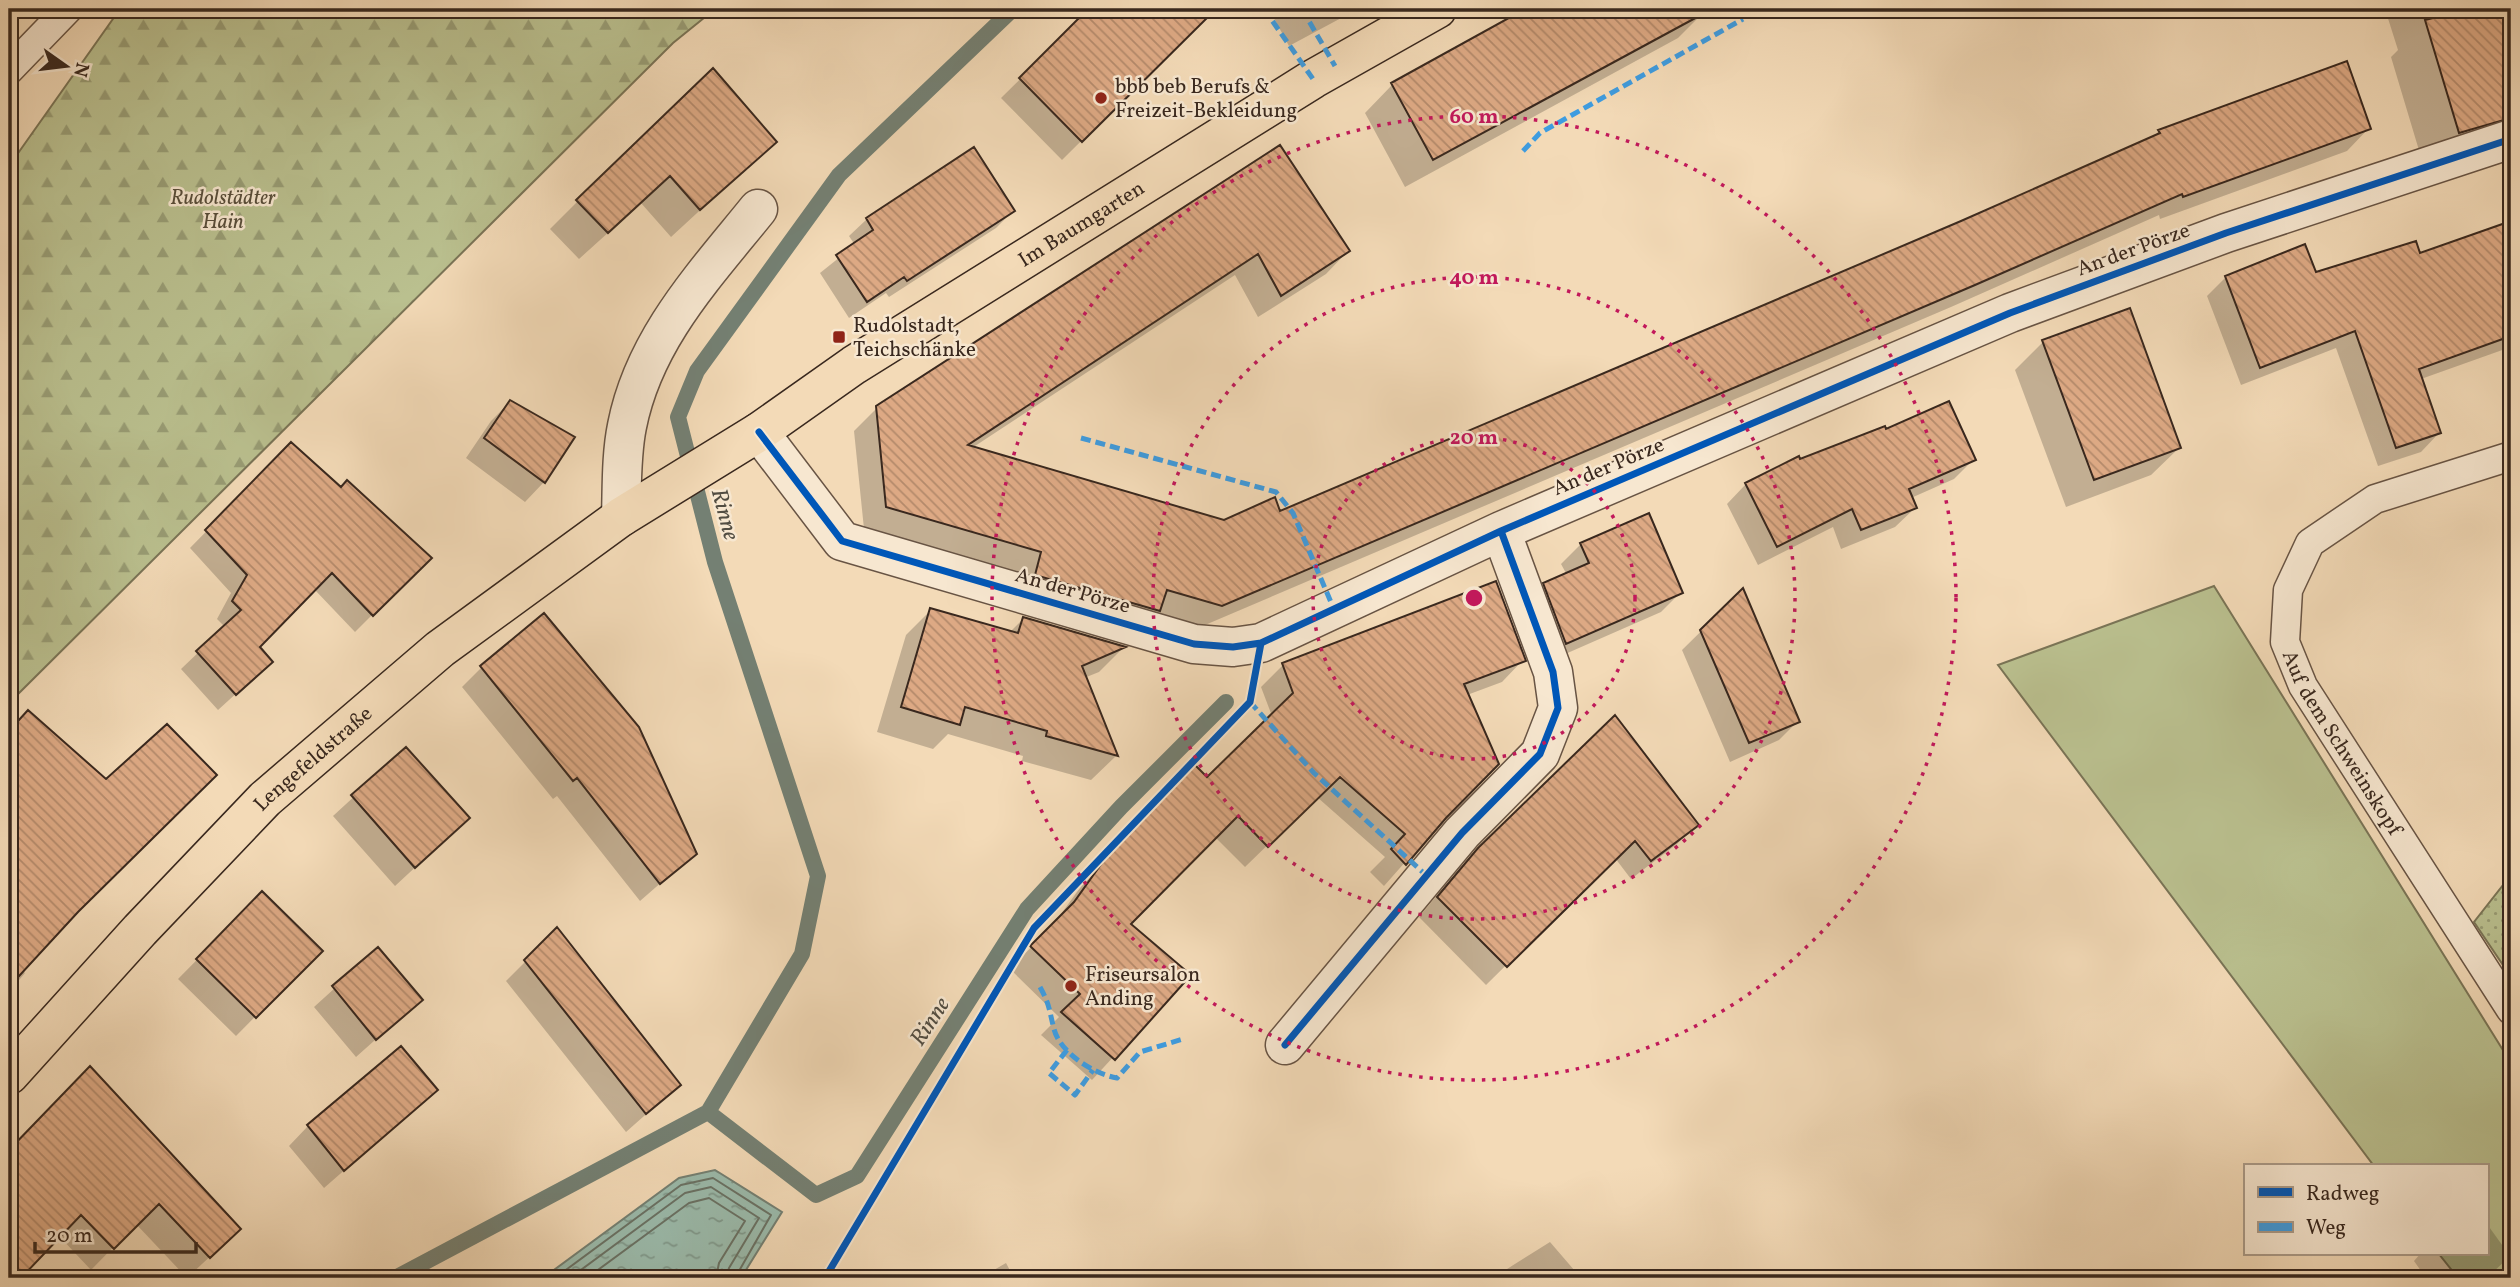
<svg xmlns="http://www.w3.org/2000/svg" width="2520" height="1287" font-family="Vollkorn,serif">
	<defs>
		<pattern id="grass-dots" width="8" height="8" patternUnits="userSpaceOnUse" patternTransform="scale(1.75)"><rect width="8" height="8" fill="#bac08f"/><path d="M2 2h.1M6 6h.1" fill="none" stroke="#989c74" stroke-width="1.8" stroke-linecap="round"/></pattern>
		<pattern id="forest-firs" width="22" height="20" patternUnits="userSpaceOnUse" patternTransform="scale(1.75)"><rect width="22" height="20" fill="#bac08f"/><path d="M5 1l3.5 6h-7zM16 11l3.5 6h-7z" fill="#989c74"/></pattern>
		<pattern id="water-ripples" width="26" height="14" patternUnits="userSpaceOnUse" patternTransform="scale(1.75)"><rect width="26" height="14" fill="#9bbbac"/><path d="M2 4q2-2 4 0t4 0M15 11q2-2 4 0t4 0" fill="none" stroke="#7f988b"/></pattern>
		<pattern id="building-back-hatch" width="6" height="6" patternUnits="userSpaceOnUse" patternTransform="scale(1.75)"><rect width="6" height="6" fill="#dda984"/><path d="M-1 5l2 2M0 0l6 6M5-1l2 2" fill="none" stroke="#b48a6b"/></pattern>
	</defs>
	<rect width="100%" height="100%" fill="#f3dab7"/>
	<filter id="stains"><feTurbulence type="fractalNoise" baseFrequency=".00286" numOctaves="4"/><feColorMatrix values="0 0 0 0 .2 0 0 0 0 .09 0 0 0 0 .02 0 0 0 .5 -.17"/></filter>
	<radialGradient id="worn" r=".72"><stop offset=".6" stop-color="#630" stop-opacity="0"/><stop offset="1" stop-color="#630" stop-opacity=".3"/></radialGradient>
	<path fill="url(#grass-dots)" stroke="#7a7456" stroke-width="2" d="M2511,875v102l-37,-55z"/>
	<path fill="url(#forest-firs)" stroke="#7a7456" stroke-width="2" d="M120,9h595l-42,34 -664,660v-537z"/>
	<path fill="#bac08f" stroke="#7a7456" stroke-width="2" d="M2214,586l297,477v215h-53l-19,-24h48v-88h-113l-376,-501z"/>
	<path fill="url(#water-ripples)" stroke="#748073" stroke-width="2" d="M715,1170l67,42 -41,66h-198l136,-100z"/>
	<path fill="#0003" d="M1091,9h123l-152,151 -61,-62z
		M1269,9h89l-69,37z
		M1531,9l174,2 -27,27 -273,149 -40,-74 27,-28z
		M2385,9h126v137l-87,21 -33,-110 7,-7z
		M2369,128l-22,23 -187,68 -1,-4 -208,92 -753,321 -334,-99 -10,-98 23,-23 403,-260 68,103 -22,23 -68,43 -23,-42 -263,173 253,74 54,-8 682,-291 191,-84 7,-8z
		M774,142l-103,95 -30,-34 -62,56 -29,-30 28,-28z
		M1013,211l-17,17 -107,69 -3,-4 -37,25 -29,-45 35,-28 -6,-9 18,-17z
		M2509,223l2,133 -3,-8 -87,31 18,54 -18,19 -43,14 -42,-118 -95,37 -34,-89 19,-19 89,-3 104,-18z
		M2043,342l136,106 -28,27 -85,32 -51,-137z
		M510,402l63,36 -29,44 -19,20 -59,-44 25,-37z
		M291,445l50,44 88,69 -74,74 -41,-43 -57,58 14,15 -53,48 -37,-41 44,-42 -8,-8 14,-26 -41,-45z
		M1973,460l-19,19 -43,19 4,10 -20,19 -54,22 -8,-22 -75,38 -31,-61 19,-20 54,-23z
		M1648,516l33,76 -20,20 -114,50 -22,-58 19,-20 23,-9 -6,-11 20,-20z
		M1495,583l28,77 -21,22 -35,13 -22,122 -61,69 -14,-14 15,-15 -68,-60 -72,70 -30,-30 -87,87 61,51 -97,105 -51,-45 18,-18 -49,-48 43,-44 48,-66 93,-93 13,14 65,-64 -11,-29 22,-22z
		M1742,591l56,130 -19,19 -49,22 -48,-112z
		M931,610l78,23 14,-14 100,29 -24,24 -15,6 32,78 -25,24 -69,-19 1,-5 -75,-22 -15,15 -56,-17 29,-97z
		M481,668l214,185 -55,48 -83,-105 -4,3 -91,-112z
		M28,712l45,202 -51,56 3,3 -16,19v-261z
		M1615,717l81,108 -19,19 -46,35 -16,-21 -129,127 -67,-68 40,-48z
		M406,749l42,88 -53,49 -62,-70z
		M262,894l58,57 -84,85 -58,-57z
		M557,930l122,155 -53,47 -120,-151z
		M378,949l42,51 -64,57 -42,-50z
		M68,1090l149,160 -30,28 -51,-54 -45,46 -32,-34 -41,42h-9v-125z
		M436,1090l-112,98 -35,-42 19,-20z
		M2487,1224l23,32 -23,22h-61l-12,-17 6,-7h67z
		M1550,1242l31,36h-83l9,-9z
		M1006,1263l8,15h-34z"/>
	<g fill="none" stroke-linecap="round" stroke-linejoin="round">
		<path stroke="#6a7265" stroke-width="2" d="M555,1278l126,-93 32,-7 58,37 -36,63
			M570,1278l115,-85 26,-6 48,31 -30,50 -3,10
			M587,1278l102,-75 20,-5 36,23 -26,42 -3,15"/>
		<path stroke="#748073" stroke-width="16" d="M708,1112l108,83 41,-19 170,-267 94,-102 105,-105
			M395,1278l313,-166 94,-158 16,-78 -103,-314 -37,-145 19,-46 142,-196 174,-166"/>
	</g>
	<path fill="url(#building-back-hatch)" stroke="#39281e" stroke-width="2" d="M1088,9h128l-134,133 -63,-64z
		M1525,9h187l-279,151 -42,-77z
		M2430,9h72l9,31v78l-52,15 -34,-113 8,-2z
		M2347,61l24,68 -188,68 -1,-3 -207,91 -753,321 -55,-16 -7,21 -125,-36 6,-23 -155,-45 -10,-101 404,-261 70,106 -69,45 -23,-42 -290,191 256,75 51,-23 5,14 681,-290 199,-88 -2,-3z
		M713,68l64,74 -77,68 -30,-34 -62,57 -32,-33z
		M974,147l41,64 -108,70 -3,-4 -37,25 -31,-47 37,-25 -7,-12z
		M2511,221v115l-92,33 22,64 -45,15 -41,-117 -95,37 -35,-92 80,-32 11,28 100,-31 4,12z
		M2130,308l51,140 -87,32 -52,-140z
		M510,400l65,37 -30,46 -61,-45z
		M1949,401l27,59 -67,29 8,19 -56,22 -9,-21 -75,38 -32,-64 54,-27 1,3 85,-33 1,3z
		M291,442l50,45 6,-7 85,78 -59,58 -41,-43 -72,74 13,15 -37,33 -40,-44 45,-41 -9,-9 15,-26 -42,-45z
		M1649,513l34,80 -117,51 -23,-61 46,-20 -9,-20z
		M1496,581l30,80 -62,23 35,80 -53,54 -40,47 -15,-16 14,-15 -65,-57 -72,70 -30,-31 -107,108 60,51 -76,85 -54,-48 19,-18 -50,-48 44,-44 48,-67 72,-71 13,13 86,-84 -11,-30z
		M1743,588l57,134 -51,21 -49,-113z
		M930,608l88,25 5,-16 103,30 -44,19 36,90 -72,-20 1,-5 -82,-24 -5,18 -59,-18z
		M544,613l95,114 58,127 -37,30 -83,-106 -4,3 -93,-115z
		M28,710l78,69 61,-55 50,51 -139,137 -69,75v-256z
		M1615,715l84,110 -48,36 -16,-20 -128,126 -70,-70 41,-49z
		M406,747l64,71 -55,50 -64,-73z
		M262,891l61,60 -67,67 -60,-59z
		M557,927l124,158 -35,29 -122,-154z
		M378,947l45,53 -47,40 -44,-54z
		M401,1046l37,44 -94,81 -37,-46z
		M90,1066l151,163 -31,29 -51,-54 -45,45 -33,-34 -60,63h-12v-128z"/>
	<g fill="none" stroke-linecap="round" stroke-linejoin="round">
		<g stroke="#685444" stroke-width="31">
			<g id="service">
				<path d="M9,70l59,-61"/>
				<path id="s1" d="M2511,456l-136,43 -65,44 -22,47 -3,52 18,44 208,324"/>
			</g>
		</g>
		<g stroke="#685444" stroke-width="41">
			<path id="minor" d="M759,432l83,109 352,103 39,3 28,-4 240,-112 509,-218 216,-80 285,-94
				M621,517c1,-29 0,-62 6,-91 17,-87 77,-150 131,-217
				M1285,1045l177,-212 78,-79 18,-46 -5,-36 -52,-141"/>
		</g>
		<g stroke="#39281e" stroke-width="41">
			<g id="primary">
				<path id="s2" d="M9,1075l131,-145 125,-131 175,-150 181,-132 138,-85 95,-67 459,-286 124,-70"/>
			</g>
		</g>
		<use href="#service" stroke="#f7e7d0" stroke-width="28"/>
		<use href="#minor" stroke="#f7e7d0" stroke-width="38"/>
		<use href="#primary" stroke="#f3dab7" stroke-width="38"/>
		<path stroke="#3e9ce0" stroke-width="5" stroke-dasharray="10 5" stroke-linecap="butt" d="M1264,9l49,70
			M1302,9l33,57
			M1523,151l17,-18 203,-114
			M1081,438l195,54 17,21 40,94
			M1250,702l64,71 113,103
			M1040,987c10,18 9,23 14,42 6,24 40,45 63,49l23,-26 43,-13
			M1067,1050l-18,23 26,22 18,-25"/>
		<g stroke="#f7e7d0" stroke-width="11">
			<path id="cycleway" d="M759,432l83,109 352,103 39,3 28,-4 240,-112 509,-218 216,-80 285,-94
				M1285,1045l177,-212 78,-79 18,-46 -5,-36 -52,-141
				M825,1278l209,-350 216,-226 11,-59"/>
		</g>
		<use href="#cycleway" stroke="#0057b8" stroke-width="7"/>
	</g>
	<g fill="none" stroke="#c2185b" stroke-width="3.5" stroke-dasharray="3.5 7">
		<circle cx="1474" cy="598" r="161"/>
		<circle cx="1474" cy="598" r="321"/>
		<circle cx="1474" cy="598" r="482"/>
	</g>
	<g fill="#8f2418" stroke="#f7e7d0" stroke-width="2.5">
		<circle cx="1101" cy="98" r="7"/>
		<rect x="832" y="330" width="14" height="14" rx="3.5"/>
		<circle cx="1071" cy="986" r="7"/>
	</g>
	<g text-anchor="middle" stroke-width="5" stroke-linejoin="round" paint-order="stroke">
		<g font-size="21" fill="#39281e" stroke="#f7e7d0" text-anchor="start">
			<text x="1115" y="93">bbb beb Berufs &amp;<tspan x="1115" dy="24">Freizeit-Bekleidung</tspan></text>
			<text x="853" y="332">Rudolstadt,<tspan x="853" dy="24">Teichschänke</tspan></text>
			<text x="1085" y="981">Friseursalon<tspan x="1085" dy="24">Anding</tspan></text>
		</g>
		<g font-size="21" font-style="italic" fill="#594e3a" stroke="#f7e7d0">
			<text x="223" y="204">Rudolstädter<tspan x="223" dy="24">Hain</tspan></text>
		</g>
		<g font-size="21" fill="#39281e" stroke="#f7e7d0">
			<text dy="7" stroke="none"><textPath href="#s2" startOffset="1377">Im Baumgarten</textPath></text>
			<text transform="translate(2133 249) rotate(-20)" y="7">An der Pörze</text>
			<text transform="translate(1608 466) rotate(-23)" y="7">An der Pörze</text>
			<text transform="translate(1073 590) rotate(16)" y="7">An der Pörze</text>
			<text dy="7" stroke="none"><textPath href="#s1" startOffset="441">Auf dem Schweinskopf</textPath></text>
			<text dy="7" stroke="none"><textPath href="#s2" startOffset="439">Lengefeldstraße</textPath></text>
		</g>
		<g font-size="23" font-style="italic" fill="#524d42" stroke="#f7e7d0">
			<text transform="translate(726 514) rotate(75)" y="8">Rinne</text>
			<text transform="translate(929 1021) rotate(-57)" y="8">Rinne</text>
		</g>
	</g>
	<circle cx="1474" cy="598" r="10" fill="#c2185b" stroke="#f7e7d0" stroke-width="3.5"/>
	<g font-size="21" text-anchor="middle" font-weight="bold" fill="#c2185b" stroke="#f7e7d0" stroke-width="5" stroke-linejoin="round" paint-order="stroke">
		<text x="1474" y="123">60 m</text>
		<text x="1474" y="284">40 m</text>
		<text x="1474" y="444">20 m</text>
	</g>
	<rect width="2520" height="1287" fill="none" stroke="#f3dab7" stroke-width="35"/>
	<rect x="10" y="10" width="2499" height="1266" fill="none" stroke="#39281e" stroke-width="3.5"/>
	<rect x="18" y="18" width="2485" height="1252" fill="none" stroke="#39281e" stroke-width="2"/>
	<rect x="2244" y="1164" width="245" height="91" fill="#f7e7d0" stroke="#ab9b89" stroke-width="2"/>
	<rect x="2258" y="1187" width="35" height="10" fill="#0057b8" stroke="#ab9b89" stroke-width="2"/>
	<text x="2306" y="1200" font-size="21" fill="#39281e">Radweg</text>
	<rect x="2258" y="1222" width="35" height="10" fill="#3e9ce0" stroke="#ab9b89" stroke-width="2"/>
	<text x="2306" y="1234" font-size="21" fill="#39281e">Weg</text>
	<g transform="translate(66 66) rotate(104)" stroke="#f7e7d0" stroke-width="5" paint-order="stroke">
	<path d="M0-5L12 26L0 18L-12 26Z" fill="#39281e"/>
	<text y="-10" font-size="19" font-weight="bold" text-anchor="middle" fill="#39281e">N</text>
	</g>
	<path d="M35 1242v10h161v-10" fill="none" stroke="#39281e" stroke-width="3.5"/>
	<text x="46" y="1242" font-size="21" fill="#39281e" stroke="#f7e7d0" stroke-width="5" paint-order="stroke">20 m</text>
	<rect width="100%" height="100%" filter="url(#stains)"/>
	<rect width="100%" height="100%" fill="url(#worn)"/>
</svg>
